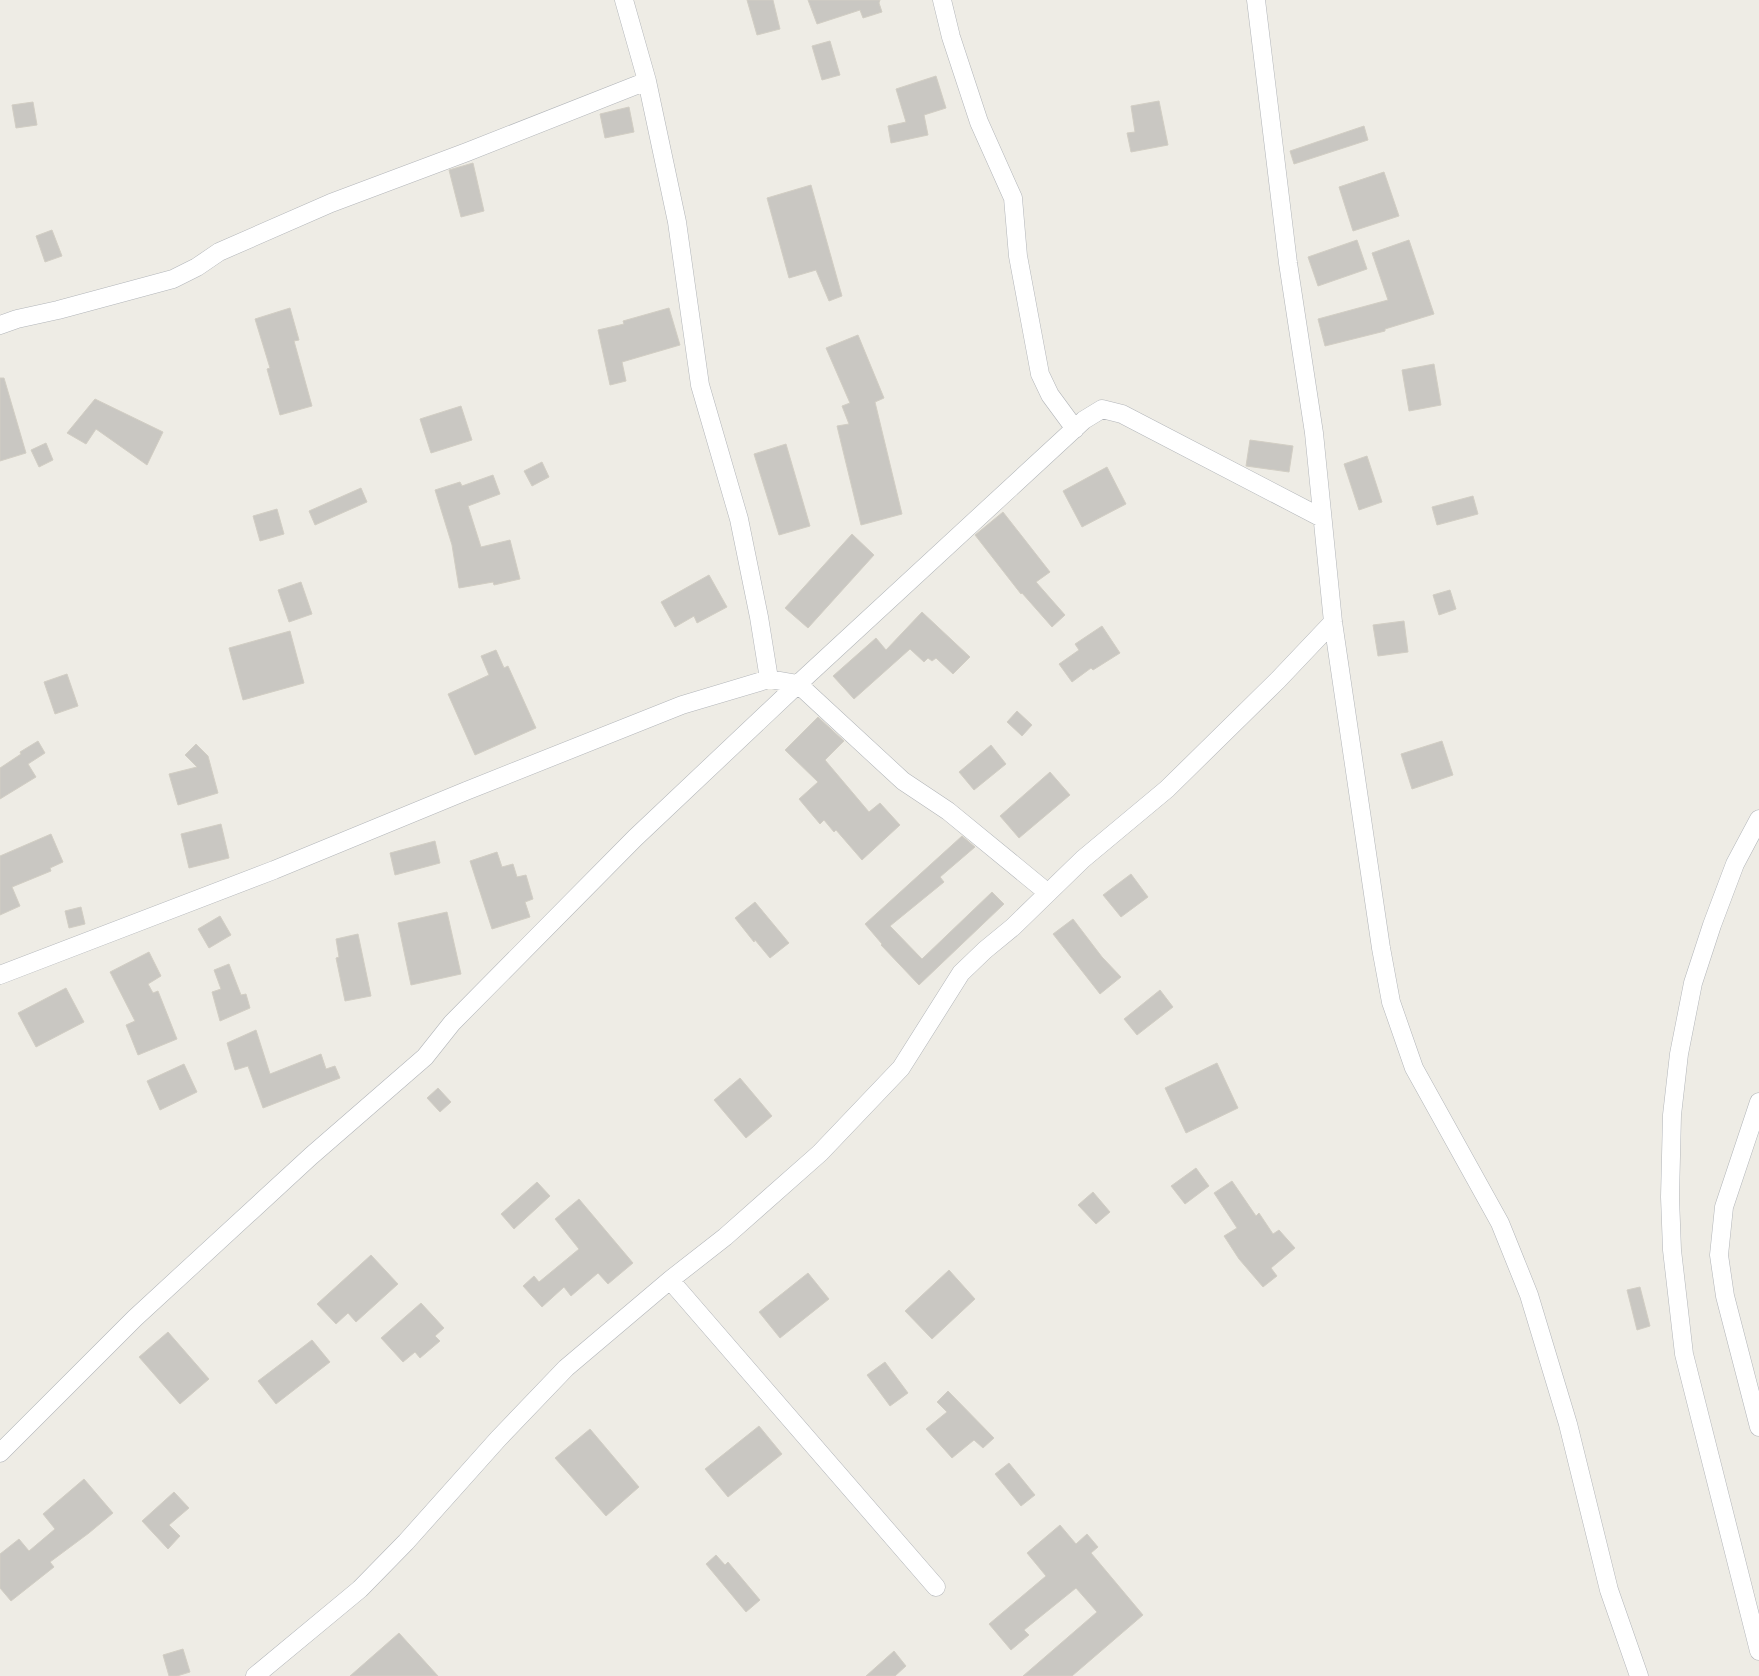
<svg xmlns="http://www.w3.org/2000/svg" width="1759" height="1676" font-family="Manrope,sans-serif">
	<rect width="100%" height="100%" fill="#eeece5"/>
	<path fill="#c9c7c2" stroke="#d2cec4" d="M747,0h26l7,29 -23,6z
		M808,0h72l-1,3 3,9 -19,6 -3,-8 -43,14z
		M830,41l10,34 -18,5 -10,-34z
		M936,76l10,32 -22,7 4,20 -37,8 -3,-17 18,-4 -10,-33z
		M1159,101l9,44 -37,7 -4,-19 8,-1 -4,-26z
		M33,102l4,23 -21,3 -4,-23z
		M629,107l5,25 -29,6 -5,-24z
		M1364,126l4,14 -74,24 -4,-13z
		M473,163l11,48 -23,6 -12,-47z
		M1384,172l15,44 -46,15 -14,-44z
		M811,185l31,111 -13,5 -13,-31 -27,8 -22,-80z
		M52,230l10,26 -17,6 -9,-26z
		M1357,240l10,29 -49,17 -10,-29z
		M1409,240l25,74 -49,15v2l-60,15 -7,-27 70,-19 -16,-47z
		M290,308l9,32 -5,1 18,65 -32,9 -13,-46 3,-1 -15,-49z
		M669,308l11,37 -58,17 4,19 -16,4 -12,-55 26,-6 -1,-3z
		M858,335l26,63 -9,4 27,112 -41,11 -24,-99 12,-2 -7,-18 8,-3 -24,-55z
		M1434,364l7,41 -32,6 -7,-41z
		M0,378h4l22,75 -26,8z
		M95,399l68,33 -16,33 -51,-36 -10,15 -19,-11z
		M461,406l11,34 -41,13 -11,-34z
		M1250,440l43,6 -4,26 -43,-6z
		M46,443l7,17 -14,7 -8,-17z
		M786,444l24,82 -31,9 -25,-81z
		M1367,456l15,46 -23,8 -15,-46z
		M542,462l7,15 -17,9 -8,-15z
		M1107,467l19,37 -44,23 -19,-36z
		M493,475l7,19 -32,12 13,41 29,-7 10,39 -26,6 -1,-3 -34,6 -7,-43 -17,-55 25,-8 2,4z
		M361,488l6,14 -52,23 -6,-14z
		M1473,496l5,18 -41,11 -5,-18z
		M277,509l7,25 -24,7 -7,-25z
		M1003,512l47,60 -14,10 29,33 -13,12 -30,-34 -1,1 -46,-59z
		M852,534l22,21 -66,73 -23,-20z
		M709,575l18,32 -30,16 -3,-7 -19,11 -14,-25z
		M301,582l11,32 -23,8 -11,-32z
		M1450,590l6,19 -17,6 -6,-20z
		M922,612l48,45 -17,17 -17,-16 -4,3 -4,-3 -4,4 -14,-13 -56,50 -21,-23 43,-38 10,12z
		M1404,621l4,31 -30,4 -5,-31z
		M1102,626l18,27 -27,17 -2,-2 -19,14 -13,-18 20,-14 -4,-6z
		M290,631l14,52 -61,17 -14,-52z
		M496,650l8,18 4,-2 28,62 -61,27 -27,-61 41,-19 -8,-19z
		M67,674l11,32 -23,8 -11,-32z
		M1017,711l15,14 -10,11 -15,-14z
		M818,717l26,24 -19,19 44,52 11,-9 20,22 -38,35 -26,-30 -2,2 -10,-12 -4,4 -21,-25 19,-17 -33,-32z
		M38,741l7,12 -17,11 8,13 -36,22v-31l21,-14 -1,-2z
		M1442,741l11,34 -41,14 -11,-35z
		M196,744l12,12 10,37 -40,12 -9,-31 28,-7 -12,-12z
		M991,745l15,19 -32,26 -15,-18z
		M1050,772l20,23 -51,43 -19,-22z
		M221,824l8,34 -40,10 -8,-34z
		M51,834l12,28 -13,6 1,3 -39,16 8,19 -20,9v-59z
		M962,836l13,11 -35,30 4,5 -54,44 32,33 70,-67 12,12 -85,81 -38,-40 1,-1 -17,-20z
		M435,841l5,22 -45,12 -5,-22z
		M497,852l5,15 11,-3 4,13 9,-2 7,24 -8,3 5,15 -38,12 -22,-68z
		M1131,874l17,23 -27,20 -18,-22z
		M755,902l34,41 -19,15 -15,-18 -1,2 -19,-24z
		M81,907l4,17 -16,4 -4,-17z
		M447,912l14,62 -50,11 -13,-62z
		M220,916l11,19 -22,13 -11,-19z
		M1073,919l29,38 19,20 -21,17 -47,-60z
		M358,934l13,62 -26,5 -9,-43 3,-1 -3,-18z
		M149,952l12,24 -13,8 5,9 5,-2 19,48 -39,16 -12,-30 9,-4 -25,-49z
		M229,964l12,31 5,-1 4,14 -30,13 -8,-29 9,-3 -7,-19z
		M66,988l18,34 -48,25 -18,-34z
		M1160,990l13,17 -36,28 -13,-16z
		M256,1030l14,44 51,-20 5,15 9,-3 5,12 -77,30 -15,-42 -13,4 -8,-27z
		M1217,1063l21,45 -52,25 -21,-45z
		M184,1064l13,28 -37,18 -13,-29z
		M740,1078l32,38 -26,22 -32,-38z
		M438,1088l13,14 -11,10 -13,-14z
		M1196,1168l13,18 -24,18 -14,-18z
		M1232,1181l24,35 3,-3 14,21 6,-4 16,18 -24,20 6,8 -14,11 -24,-28 -15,-23 13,-8 -23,-35z
		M537,1182l13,14 -36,33 -13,-15z
		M1093,1192l17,20 -14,12 -18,-19z
		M579,1199l54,64 -25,21 -10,-11 -27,23 -7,-9 -22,20 -19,-21 11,-10 5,6 40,-33 -24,-30z
		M371,1255l27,29 -42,38 -8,-9 -12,11 -19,-20z
		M949,1270l26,29 -43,40 -27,-28z
		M808,1273l21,26 -49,39 -21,-26z
		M1640,1287l10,39 -13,4 -10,-40z
		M421,1303l23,25 -9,8 5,5 -20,17 -5,-6 -12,10 -22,-24z
		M168,1332l41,47 -29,25 -41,-47z
		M312,1340l18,22 -54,42 -18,-23z
		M885,1362l23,31 -18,13 -23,-31z
		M948,1391l46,47 -11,10 -9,-8 -22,18 -26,-29 21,-17 -10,-10z
		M759,1426l23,28 -54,43 -23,-28z
		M590,1429l49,58 -33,29 -51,-58z
		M1009,1463l26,32 -14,11 -26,-32z
		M84,1479l29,34 -24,20 -39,29 4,5 -43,34 -11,-13v-34l19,-15 10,12 26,-22 -12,-15z
		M174,1492l15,16 -20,17 11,11 -12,13 -26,-28z
		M1060,1525l16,19 11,-10 11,13 -7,6 52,62 -71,61h-49l74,-64 -21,-24 -52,42 5,5 -18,15 -22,-26 57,-48 -19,-23z
		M716,1555l9,10 3,-3 32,38 -14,12 -40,-48z
		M399,1633l39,43h-88z
		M183,1649l7,23 -13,4h-8l-6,-21z
		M894,1651l12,15 -11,10h-29z"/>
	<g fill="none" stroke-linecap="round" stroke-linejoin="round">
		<g stroke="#b2b5b9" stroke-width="19">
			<path id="minor" d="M624,0l23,81 30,141 23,163 39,134 20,98 10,62 29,5 286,-264 18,-11 20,5 200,104
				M942,0l9,37 28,85 34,76 5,58 22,118 10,21 25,34
				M1256,0l32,263 26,170 19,189 48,326 10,54 23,66 86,155 29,72 39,129 41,166 30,86
				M0,325l17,-6 41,-9 115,-31 24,-12 22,-15 112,-49 136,-51 180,-71
				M1759,819l-24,45 -23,61 -19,58 -14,71 -7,61 -2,82 2,53 12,104 75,297
				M0,975l274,-105 192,-79 216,-86 87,-26
				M1759,1102l-35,105 -5,48 6,41 34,131
				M670,1280l266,307
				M0,1453l135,-135 176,-162 114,-99 27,-34 183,-185 163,-154 105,97 45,30 100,82
				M255,1676l105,-87 46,-47 92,-103 68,-71 104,-88 55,-43 95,-84 81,-85 60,-95 24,-23 28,-23 70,-68 84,-70 111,-109 55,-58"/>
		</g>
		<use href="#minor" stroke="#fff" stroke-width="18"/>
	</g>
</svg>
